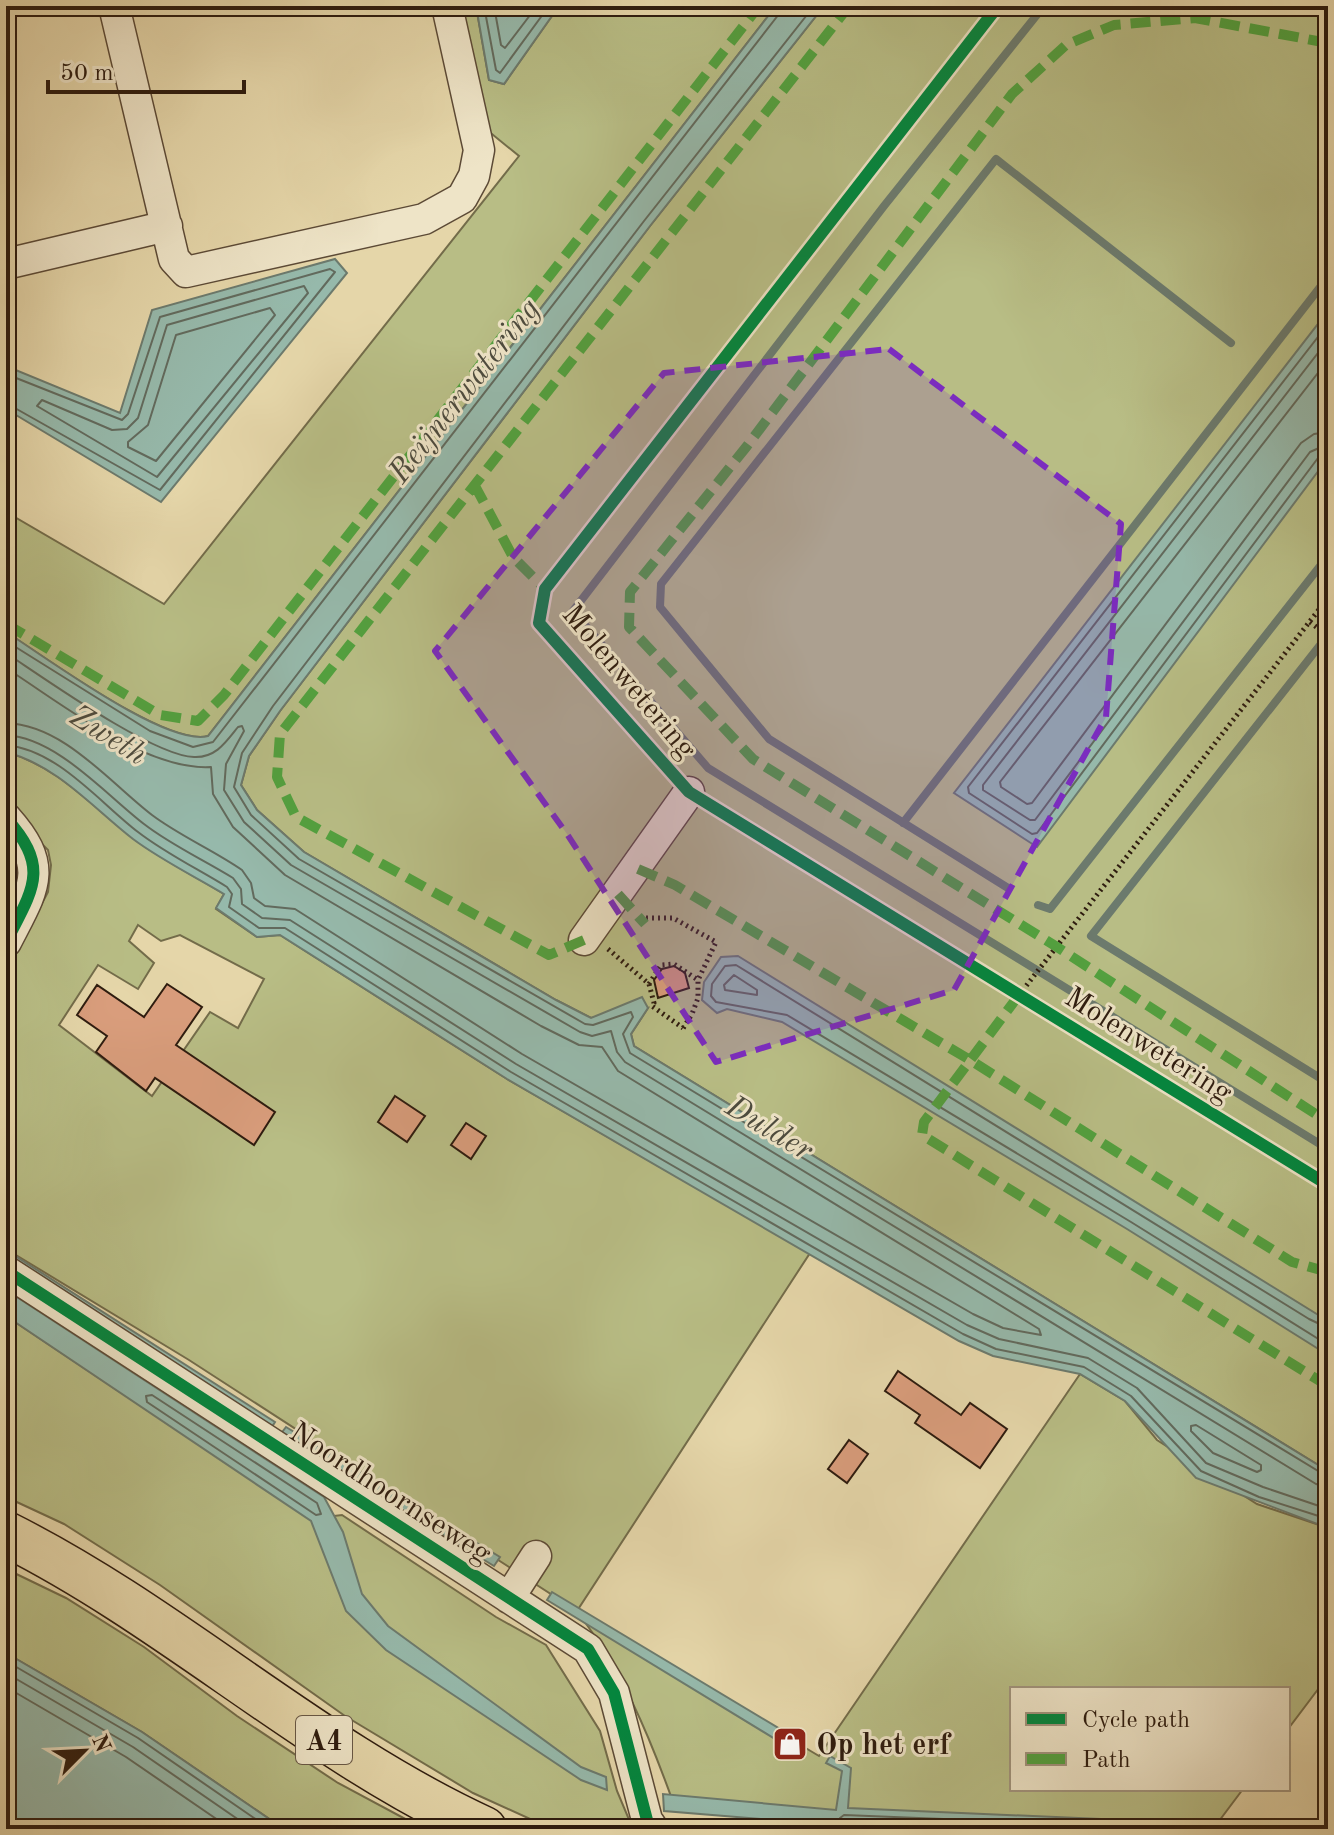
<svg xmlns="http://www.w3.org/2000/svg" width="1334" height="1835" font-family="'Old Standard TT',serif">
	<rect width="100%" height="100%" fill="#e5d6a9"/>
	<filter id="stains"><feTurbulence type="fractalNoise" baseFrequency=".0025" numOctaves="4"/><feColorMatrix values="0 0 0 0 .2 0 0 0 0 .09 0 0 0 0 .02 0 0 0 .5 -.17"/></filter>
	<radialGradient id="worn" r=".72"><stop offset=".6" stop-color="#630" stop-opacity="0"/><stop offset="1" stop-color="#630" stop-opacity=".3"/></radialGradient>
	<path fill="#b8bd85" stroke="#736c4a" stroke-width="2" fill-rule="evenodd" d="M458,6h18l13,74 15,4 55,-78h217l-568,730c-41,11 -163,-79 -202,-104v-120l158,92 355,-448 -32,-26z
		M824,6h504v1465l-694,-425 -3,-12 17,-26 -57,10 -35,-18 -252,-148 -47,-42 -16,-25 8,-29 31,-45 370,-485z
		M6,752c52,14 86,55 128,87 28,21 61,37 90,55l-8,15 41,28 23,-2 227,144 303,174 -233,358 242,145 261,-382 45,27 32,39 100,64 71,24v148l-40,53v-40h-276v100h231l-30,40 -145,-2 -395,-25c-25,-70 -51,-131 -96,-191l-388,-251 -183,-111v-277l42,-80 3,-27 -3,-15 -42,-42zM138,925l23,16 19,-6 84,44 -26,49 -28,-16 -58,84 -93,-71 39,-60 40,24 16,-26 -25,-22z
		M6,1316l285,190 26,12 25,-3 154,102 50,28 54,86 17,60 16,38h-81l-79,-36 -128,-77 -185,-131 -96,-61 -58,-27z
		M6,1569l60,29 78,49 93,69 101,67 86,46h-140l-142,-97 -136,-79z"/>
	<path fill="#96b9ab" stroke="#6c7a6d" stroke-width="2" d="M476,6h83l-55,78 -15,-4z
		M776,6h48l-174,220 -370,485 -31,45 -8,29 16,25 47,42 252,148 35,18 51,-21 6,11 -17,26 3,12 694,425v57l-132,-50 -71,-77 -45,-27 -87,-18 -34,-15 -452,-262 -227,-144 -23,2 -41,-29 8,-14c-30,-18 -63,-34 -91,-55 -41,-32 -75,-73 -127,-87v-120c40,25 160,115 202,104z
		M335,259l12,14 -186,229 -155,-93v-43l114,47 32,-103z
		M1328,311v147l-291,389 -83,-54z
		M738,956l590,365v34l-201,-126 -345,-207 -55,-13 -10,4 -15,-13 2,-18 17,-25z
		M6,1250l269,172 -5,8 -264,-169z
		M6,1290l318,207 19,35 19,62 26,32 193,141 25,10 1,13 -26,-10 -195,-130 -40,-39 -35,-90 -305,-205z
		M286,1427l214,130 -6,9 -214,-131z
		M552,1592l238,143 -5,10 -238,-145z
		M6,1653l136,79 142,97h-278z
		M830,1756l21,12 -3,40 480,21 -482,-3 -182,-15 -1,-17 173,16 6,-39 -16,-8z"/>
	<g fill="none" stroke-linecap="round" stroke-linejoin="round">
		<path stroke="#626a5d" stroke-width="2" d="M484,6l12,64 4,3 49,-67
			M494,6l7,39 4,3 32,-42
			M814,6l-170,215 -371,485 -31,47 -8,34 17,28 48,44 286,165 8,1 38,-13 2,5 -10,17 7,19 698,424
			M304,286l4,7 -151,184 -120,-71 5,-6 70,30 15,-1 11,-11 29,-93z
			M270,308l5,7 -119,146 -28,-14v-5l20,-17 28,-90z
			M1328,324l-360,463 1,6 63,41 5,-1 281,-375 10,-4
			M1328,340l-345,445v5l47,30h5l275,-368 18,-8
			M1328,360l-328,422 1,5 26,17 5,-1 269,-360 13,-9 14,-2
			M6,374l116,46 6,-6 32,-97 170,-48 5,3 -175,218 -154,-87
			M6,641l144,90 43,16 20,-5 566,-728 2,-8
			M6,653c38,25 147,103 188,104 22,1 32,-15 44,-30l4,-1 2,5 -18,33 -2,26 20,32 47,43 289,167 12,4 19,-5 6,21 8,10 691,422 12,3
			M6,668c55,35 139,103 205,99l2,27 20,33 52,48 256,151 38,19 23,2 16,24 421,258 2,6 -38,-7 -30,-14 -451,-260 -227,-145 -30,-3 -11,-8 -3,-15 -9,-13c-29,-20 -62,-34 -90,-55 -43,-33 -88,-90 -146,-92
			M6,735c51,3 99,59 138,89 27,21 60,36 89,54l8,11 1,15 20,14 28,2 226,144 451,261 32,14 89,19 49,30 69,75 57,24 65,22
			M6,745c52,5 93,57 132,87 27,21 60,37 89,55l5,7 -3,13 30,21h26l226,144 452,262 33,15 88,18 47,29 70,75 58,26 69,22
			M734,975l23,15v5l-32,-5 -1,-5z
			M1328,1328l-19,-9 -573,-354 -11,1 -13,18 -1,12 5,6 71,13 344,207 197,123
			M152,1395l165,108 4,11 -5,1 -169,-113 -1,-6z
			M1196,1425l65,40v5l-4,2 -44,-19 -22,-22v-5z
			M6,1661l132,77 132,91
			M6,1673l127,74 119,82
			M6,1687l120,70 105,72
			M843,1829l-3,-11 4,-3 346,14"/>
		<path stroke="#6c7a6d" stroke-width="8" d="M1044,6l-160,200 -311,405 135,157 620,381
			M1328,635l-237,301 237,147
			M903,823l425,-546
			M1008,888l-239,-149 -109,-132 1,-23 335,-425 235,184
			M1038,905l12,4 278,-353"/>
	</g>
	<path fill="#d99d7c" stroke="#2e1c0f" stroke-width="2" d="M674,966l11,7 4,15 -31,10 -4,-18 8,-11z
		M167,984l35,23 -26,38 99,67 -21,33 -99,-67 -9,13 -50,-39 11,-16 -30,-21 20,-30 47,32z
		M395,1096l30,20 -18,26 -29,-20z
		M466,1123l20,13 -15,23 -20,-14z
		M898,1371l63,44 9,-12 37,26 -27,39 -65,-45 5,-8 -35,-24z
		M849,1440l19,14 -21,29 -19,-14z"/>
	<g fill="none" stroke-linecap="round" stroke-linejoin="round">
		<g stroke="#5c4a36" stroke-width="33">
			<path id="minor" d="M114,6l60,253 12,13 238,-53 38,-21 12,-22 5,-26 -32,-144
				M6,264l161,-38
				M6,818c45,50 27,71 0,124
				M584,940l105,-148
				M6,1271l582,378 26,44 33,127 6,9
				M509,1598l27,-42"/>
		</g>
		<g stroke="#2e1c0f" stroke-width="47">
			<path id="highway" d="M6,1534c168,84 306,216 478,295"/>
		</g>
		<path stroke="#2e1c0f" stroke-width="5" stroke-dasharray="2 4" stroke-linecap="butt" d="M1310,622l18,14
			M640,918h33l43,24 -18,38v18l-6,16 -10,16
			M608,949l41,35 5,19 -2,3 31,22
			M649,984l12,-19 13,-1 24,16
			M1019,995l309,-397"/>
		<use href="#minor" stroke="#eee4c7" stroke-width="30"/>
		<use href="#highway" stroke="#e5d6a9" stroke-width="44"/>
		<path stroke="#52a13f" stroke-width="10" stroke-dasharray="20 10" stroke-linecap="butt" d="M1328,43l-133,-25 -81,7 -48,20 -54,49 -265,352 -117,146 -1,35 124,132 304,188 271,175
			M474,484l39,73 32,32
			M6,624l154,91 38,6 26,-26 535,-689
			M638,869l37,16 295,175 322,202 36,10
			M618,894l27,30
			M584,940l-35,15 -253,-138 -19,-40 3,-43 569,-728
			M1019,995l-95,127 -2,13 406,251"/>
		<g stroke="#eee4c7" stroke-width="17">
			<path id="cycleway" d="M998,6l-453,583 -6,34 150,169 639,393
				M6,818c45,50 27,71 0,124
				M6,1271l582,378 26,44 33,127 6,9"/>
		</g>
		<use href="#cycleway" stroke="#00873e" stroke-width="12"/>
	</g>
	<path fill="#7b2cbf" fill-opacity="0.2" stroke="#7b2cbf" stroke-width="6" stroke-dasharray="16 10" stroke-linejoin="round" d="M889,349l232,175 -15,193 -152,273 -238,72 -149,-228 -132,-183 229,-278z"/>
	<defs>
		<g id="shop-square" transform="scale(1.8)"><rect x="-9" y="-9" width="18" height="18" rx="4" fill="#8f2418" stroke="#eee4c7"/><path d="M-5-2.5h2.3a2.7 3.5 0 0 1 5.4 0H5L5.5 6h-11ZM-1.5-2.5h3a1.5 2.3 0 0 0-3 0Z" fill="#fff"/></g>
	</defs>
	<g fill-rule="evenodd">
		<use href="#shop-square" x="790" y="1744"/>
	</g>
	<g text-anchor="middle" stroke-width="6" stroke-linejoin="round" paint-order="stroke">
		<rect fill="#eee4c7" stroke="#685846" stroke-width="2" x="296" y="1716" width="56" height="48" rx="6"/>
		<g font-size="28" font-weight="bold" fill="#2e1c0f">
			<text x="324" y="1750">A4</text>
		</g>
		<g font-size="30" fill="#2e1c0f" stroke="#eee4c7">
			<text transform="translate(630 681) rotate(50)" y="10">Molenwetering</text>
			<text transform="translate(1149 1044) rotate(32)" y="10">Molenwetering</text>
			<text transform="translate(391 1492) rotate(33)" y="10">Noordhoornseweg</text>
		</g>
		<g font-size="30" font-weight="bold" fill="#2e1c0f" stroke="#eee4c7" text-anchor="start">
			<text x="816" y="1754">Op het erf</text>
		</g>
		<g font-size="32" font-style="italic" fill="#4d4b3e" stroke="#eee4c7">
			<text transform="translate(463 390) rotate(-52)" y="11">Reijnerwatering</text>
			<text transform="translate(109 734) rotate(32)" y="11">Zweth</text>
			<text transform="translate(770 1127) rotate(31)" y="11">Dulder</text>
		</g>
	</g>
	<rect width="1334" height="1835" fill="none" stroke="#e5d6a9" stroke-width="32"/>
	<rect x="8" y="8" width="1318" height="1819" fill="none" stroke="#2e1c0f" stroke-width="4"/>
	<rect x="16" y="16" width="1302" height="1803" fill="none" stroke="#2e1c0f" stroke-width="2"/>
	<rect x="1010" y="1687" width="280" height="104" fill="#eee4c7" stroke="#a1947d" stroke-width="2"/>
	<rect x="1026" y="1713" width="40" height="12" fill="#00873e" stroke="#a1947d" stroke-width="2"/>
	<text x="1082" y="1727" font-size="24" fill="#2e1c0f">Cycle path</text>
	<rect x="1026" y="1753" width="40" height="12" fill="#52a13f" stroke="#a1947d" stroke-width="2"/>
	<text x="1082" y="1767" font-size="24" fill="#2e1c0f">Path</text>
	<g transform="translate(84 1751) rotate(66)" stroke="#eee4c7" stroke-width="6" paint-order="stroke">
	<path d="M0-6L14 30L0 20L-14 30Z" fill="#2e1c0f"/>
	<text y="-12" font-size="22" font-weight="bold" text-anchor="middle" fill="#2e1c0f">N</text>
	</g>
	<path d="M48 80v12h196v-12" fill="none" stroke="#2e1c0f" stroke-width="4"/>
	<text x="60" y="80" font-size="24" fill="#2e1c0f" stroke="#eee4c7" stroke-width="6" paint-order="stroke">50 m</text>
	<rect width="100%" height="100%" filter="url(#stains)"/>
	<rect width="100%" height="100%" fill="url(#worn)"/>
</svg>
